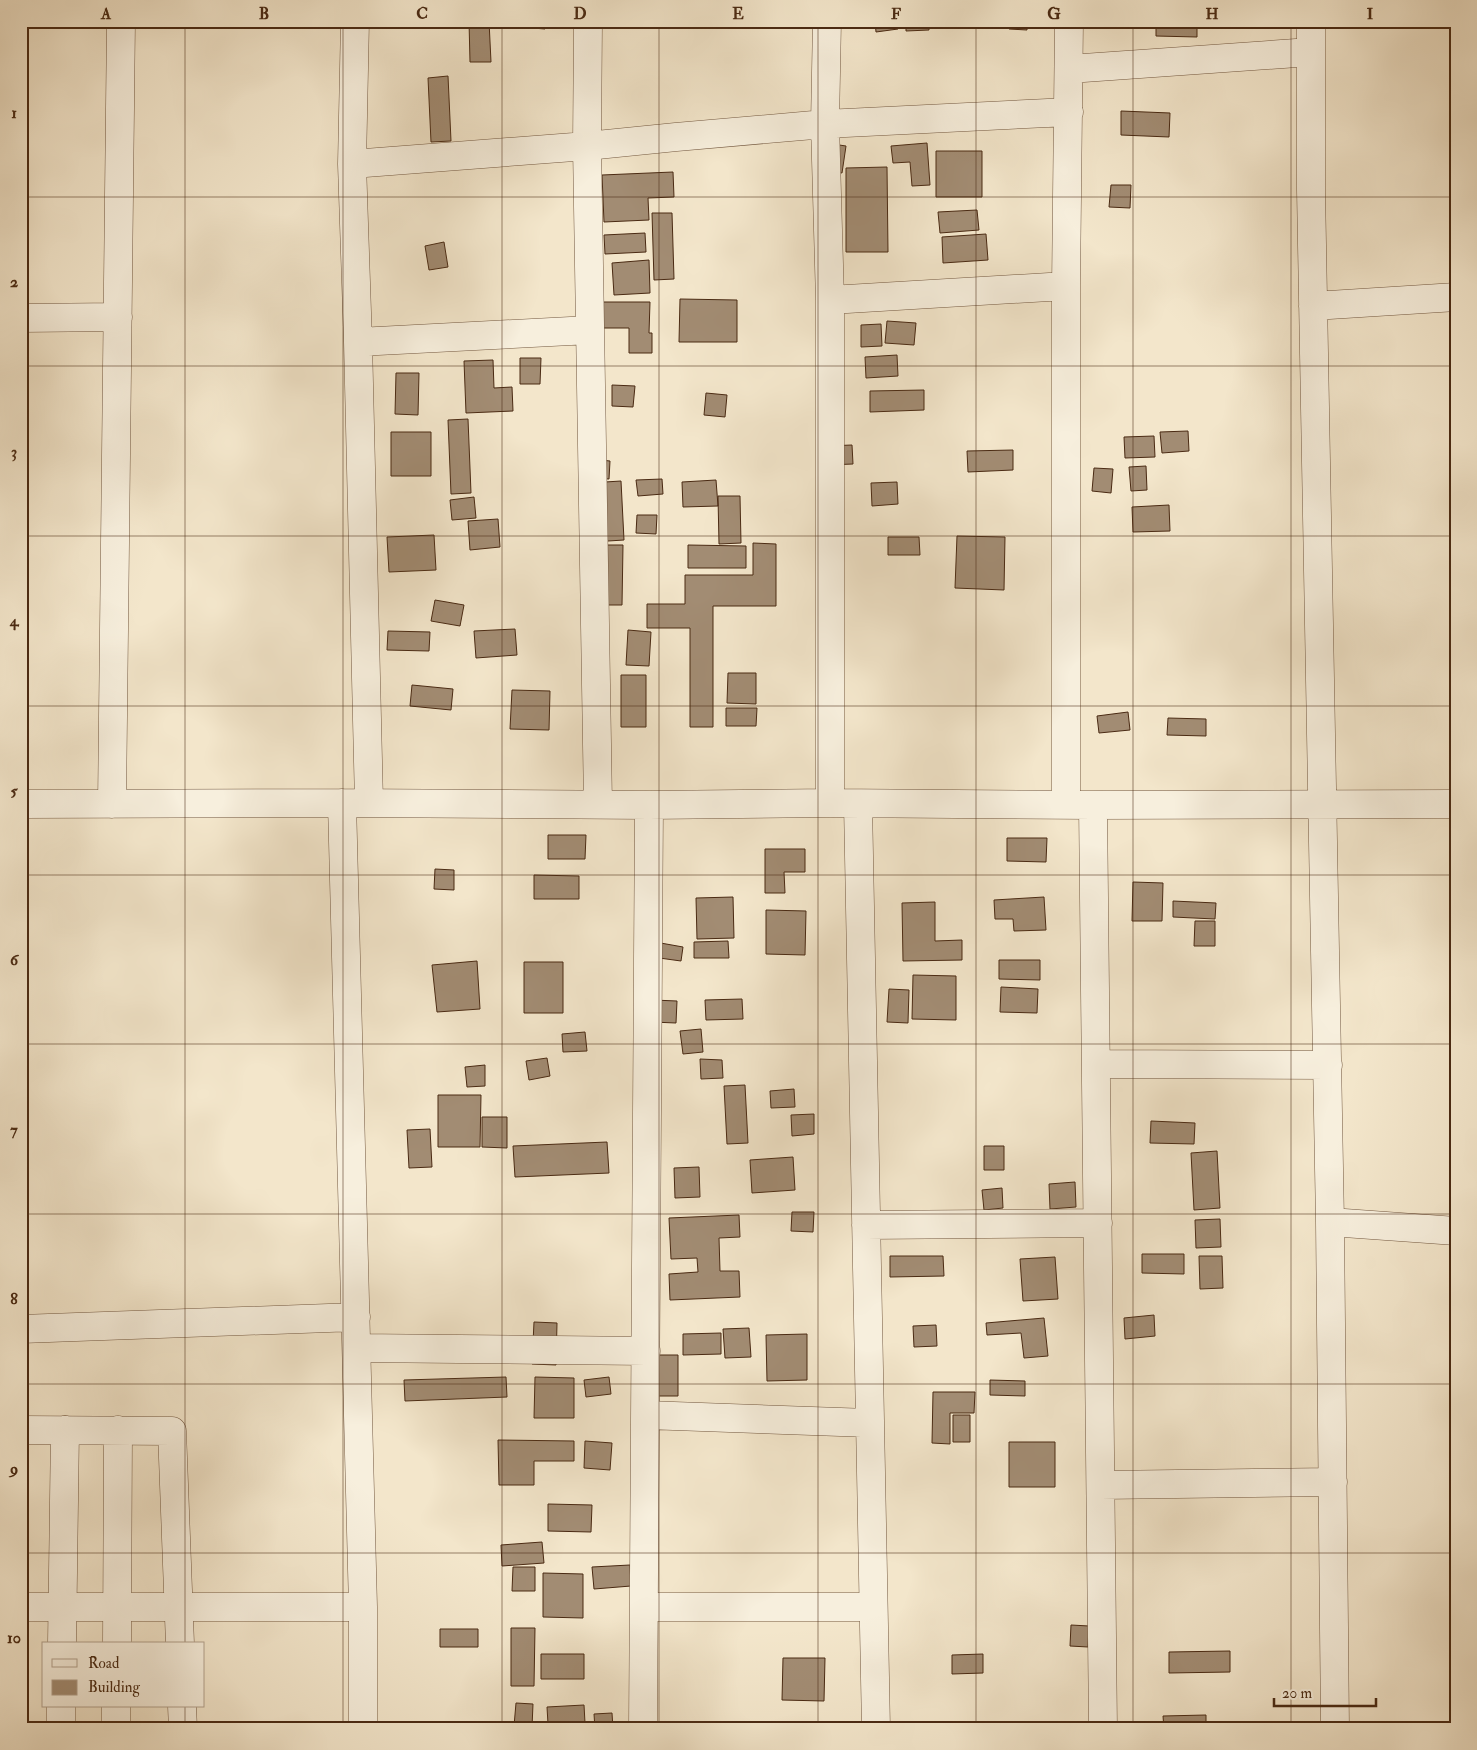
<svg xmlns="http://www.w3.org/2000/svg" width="1477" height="1750" font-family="'IM FELL Double Pica',serif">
	<rect width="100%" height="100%" fill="#f3e6cb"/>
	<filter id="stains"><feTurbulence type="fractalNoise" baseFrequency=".004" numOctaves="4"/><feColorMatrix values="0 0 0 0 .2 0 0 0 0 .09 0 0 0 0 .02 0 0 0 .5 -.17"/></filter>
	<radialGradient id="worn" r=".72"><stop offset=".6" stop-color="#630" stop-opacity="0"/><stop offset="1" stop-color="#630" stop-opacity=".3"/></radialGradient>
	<path fill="#a28c73" stroke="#4a2a13" d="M469,21h20l2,41h-21z
		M521,21h25l-1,8 -25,-2z
		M875,21h22l1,8 -22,3z
		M906,21h23v9l-23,1z
		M973,21h27v7l-28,-1z
		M1009,21h18v9l-18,-1z
		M1156,21h41v16l-41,-1z
		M448,76l3,65 -20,1 -3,-64z
		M1121,111l49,2 -1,24 -48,-2z
		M819,142l27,4 -4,27 -26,-4z
		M927,143l3,42 -18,1 -2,-24 -17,1 -2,-17z
		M936,151h46v46h-46z
		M887,167l1,85h-42v-84z
		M673,172l1,25 -26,1 1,22 -45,2 -2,-47z
		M1111,185h20l-1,23 -21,-1z
		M977,210l2,20 -39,3 -2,-21z
		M652,213h20l2,66 -20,1z
		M645,233l1,19 -41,2 -1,-19z
		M986,234l2,26 -45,3 -1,-26z
		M444,242l4,25 -19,3 -4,-24z
		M649,260l1,33 -36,2 -2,-32z
		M680,299l57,1v42h-58z
		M590,302h60l-1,31h3v20h-23v-25h-40z
		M887,321l29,2 -2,22 -29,-2z
		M881,324l1,22 -21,1v-22z
		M897,355l1,21 -32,2 -1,-21z
		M520,358h21l-1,26h-20z
		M493,360l1,28 18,-1 1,24 -47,2 -2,-52z
		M396,373h23l-1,42 -23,-1z
		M612,385l23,1 -2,21 -21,-1z
		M924,390v20l-54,2v-21z
		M706,393l21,2 -2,22 -21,-2z
		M468,419l3,74 -20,1 -3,-74z
		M1188,431l1,20 -27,2 -2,-21z
		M391,432h40v44h-40z
		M1154,436l1,21 -30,1 -1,-21z
		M852,445l1,19 -26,1 -1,-19z
		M1013,450v20l-45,2 -1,-21z
		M591,459l19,2 -1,18 -19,-1z
		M1146,466l1,24 -16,1 -2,-24z
		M1094,468l19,1 -2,24 -19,-2z
		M662,479l1,15 -25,2 -2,-16z
		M716,480l2,26 -35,1 -1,-25z
		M621,481l3,59 -32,2 -3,-59z
		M897,482l1,22 -26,2 -1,-23z
		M718,496h22l1,47 -22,1z
		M474,497l2,21 -24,2 -2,-20z
		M1169,505l1,26 -37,1 -1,-25z
		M637,515h20l-1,19 -20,-1z
		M498,519l2,28 -30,3 -2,-29z
		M434,535l2,35 -47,2 -2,-35z
		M957,536l48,1 -1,53 -49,-2z
		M888,537h31l1,18h-32z
		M753,543l23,1v62h-63v121h-23v-99h-43v-24h38v-29h68z
		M591,545h32l-1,60h-31z
		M688,545l58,1v22h-58z
		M435,600l29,5 -4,21 -29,-5z
		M515,629l2,26 -41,3 -2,-27z
		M628,630l23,2 -2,34 -23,-1z
		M388,631l42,1 -1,19 -42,-1z
		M728,673h28v31l-29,-1z
		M621,675h25v52h-25z
		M412,685l41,4 -2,21 -41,-4z
		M512,690l38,1 -1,39 -39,-1z
		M726,708h31l-1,18h-30z
		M1128,712l2,18 -31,3 -2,-17z
		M1168,718l38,1v17l-39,-1z
		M548,835h38l-1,24h-37z
		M1007,838h40l-1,24 -39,-1z
		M765,849h40v23h-21l1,21h-20z
		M435,869l19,1v20l-20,-1z
		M534,875l45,1v23h-45z
		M1133,882l30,1 -1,38h-30z
		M733,897l1,41 -37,1 -1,-41z
		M1044,897l2,33 -32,1 -1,-12h-18l-1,-19z
		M1173,901l43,2 -1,16 -42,-2z
		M935,902v39l27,-1v20l-59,1 -1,-58z
		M766,910l40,1 -1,44 -39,-1z
		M1195,921h20v25h-21z
		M728,941l1,17h-35v-16z
		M655,942l28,5 -2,14 -29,-4z
		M999,960h41v20l-41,-1z
		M477,961l3,48 -43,3 -5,-47z
		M524,962h39v51h-39z
		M913,975l43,1v44l-44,-1z
		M1001,987l37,2 -1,24 -37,-1z
		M889,989l20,1 -1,33 -21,-1z
		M742,999l1,20 -37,1 -1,-20z
		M653,1000l24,1 -1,22 -24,-1z
		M701,1029l2,23 -20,2 -3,-23z
		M585,1032l2,19 -24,1 -1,-18z
		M547,1058l3,18 -21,4 -3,-19z
		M700,1059l22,1 1,18 -22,1z
		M485,1065v21l-18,1 -2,-20z
		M745,1085l3,58 -21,1 -3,-58z
		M794,1089l1,18 -24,1 -1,-17z
		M438,1095h43l-1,52h-42z
		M814,1114v20l-22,2 -1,-21z
		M482,1117h25v31l-25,-1z
		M1151,1121l44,2 -1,21 -44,-1z
		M430,1129l2,38 -23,1 -2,-38z
		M607,1142l2,31 -94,4 -2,-31z
		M984,1146h20v24h-20z
		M1217,1151l3,57 -26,2 -3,-57z
		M793,1157l2,33 -43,3 -2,-33z
		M699,1167l1,30 -25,1 -1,-30z
		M1075,1182l1,25 -26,2 -1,-25z
		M1002,1188l1,20 -19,2 -2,-20z
		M792,1212h22l-1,20 -22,-1z
		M739,1215l1,22 -21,1 1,33h19l1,26 -70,3 -1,-26 29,-2 -1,-14 -26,1 -2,-41z
		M1220,1219l1,28 -25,1 -1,-28z
		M1142,1254h42v20l-42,-1z
		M890,1256h53l1,20 -54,1z
		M1199,1256h23l1,32 -23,1z
		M1055,1257l3,42 -35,2 -3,-42z
		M1154,1315l1,21 -30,3 -1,-21z
		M1044,1318l4,38 -24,2 -3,-25 -34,2 -1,-12z
		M534,1322l23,1 -1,42 -24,-1z
		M936,1325l1,21 -23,1 -1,-21z
		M749,1328l2,29 -26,1 -2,-29z
		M721,1333v21l-38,1v-21z
		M807,1334v46l-40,1 -1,-46z
		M657,1355h21v41h-20z
		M506,1377l1,20 -102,4 -1,-21z
		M535,1377l39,1v40h-40z
		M609,1377l2,17 -25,3 -2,-17z
		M990,1380l35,1v15l-35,-1z
		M933,1392h42l-1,21h-24v31l-18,-1z
		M953,1415h17v27h-17z
		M498,1440l76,1v20h-40v24h-35z
		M585,1441l27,2 -2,27 -26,-2z
		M1009,1442h46v45h-46z
		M548,1504l44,1 -1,27 -43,-1z
		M542,1542l2,21 -42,3 -1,-21z
		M630,1565l1,21 -37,3 -2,-22z
		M513,1567h22v24h-23z
		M543,1573l40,1v44l-40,-1z
		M1071,1625l18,1 -1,21 -18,-1z
		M511,1628h24l-1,58h-23z
		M440,1629h38v18h-38z
		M1230,1651v21l-61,1v-21z
		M541,1654h43v25h-43z
		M983,1654v19l-31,1v-19z
		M783,1658h42l-1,43 -42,-1z
		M516,1703l17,1 -1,23 -18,-1z
		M584,1705l1,18 -37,1 -1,-17z
		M612,1713l1,16h-18l-1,-15z
		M1206,1715v14h-42l-1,-13z"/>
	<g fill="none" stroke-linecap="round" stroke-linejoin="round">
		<g stroke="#745941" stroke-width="29">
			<path id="minor" d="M355,21l-3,143 6,178 11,461
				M588,21l-1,125 11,658
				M827,21l-2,103 5,176v503
				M1311,21v169l19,1032 5,507
				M1069,69l242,-17
				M352,164l235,-18 89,-9 149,-13 244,-12
				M830,300l236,-14
				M1313,306l143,-9
				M21,318l97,-1
				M358,342l232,-12
				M342,803l21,804v122
				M21,804l321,-1 307,2 181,-2 263,2 363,-1
				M112,804l9,-783
				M858,804l18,925
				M1066,804v-518l3,-265
				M1093,805l10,924
				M1096,1064l232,1
				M1330,1222l126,9
				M866,1225l232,-2
				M21,1329l335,-12
				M357,1348l289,3
				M646,1415l223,8
				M21,1430l151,1 8,213
				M1101,1485l232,-3
				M21,1607h342
				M644,1607h229
				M62,1644l3,-214
				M117,1644l1,-214
				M182,1706l1,23
				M61,1729v-23
				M116,1729v-23
				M643,1729l6,-924"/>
		</g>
		<use href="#minor" stroke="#f7efdd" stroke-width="28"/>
	</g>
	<path fill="none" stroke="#4a2a13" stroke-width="1" stroke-opacity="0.55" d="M185,21v1623M343,21v1708M502,21v1708M659,21v1708M818,21v1708M976,21v1708M1133,21v1708M1291,21v1708M21,197h1435M21,366h1435M21,536h1435M21,706h1435M21,875h1435M21,1044h1435M21,1214h1435M21,1384h1435M21,1553h1435M185,1706v23"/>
	<rect width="1477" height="1750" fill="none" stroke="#f3e6cb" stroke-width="55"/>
	<rect x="42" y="1642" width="162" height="65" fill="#f7efdd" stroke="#b2a08c"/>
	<rect x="52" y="1659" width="25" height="8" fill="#f7efdd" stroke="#b2a08c"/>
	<text x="88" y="1668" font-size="15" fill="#4a2a13">Road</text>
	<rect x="52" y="1680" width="25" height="15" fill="#a28c73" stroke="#b2a08c"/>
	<text x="88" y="1692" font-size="15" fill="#4a2a13">Building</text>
	<path d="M1274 1698v8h102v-8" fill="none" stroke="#4a2a13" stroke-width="2.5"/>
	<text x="1282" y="1698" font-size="15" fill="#4a2a13" stroke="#f7efdd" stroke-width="4" paint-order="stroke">20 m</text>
	<rect x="28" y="28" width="1422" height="1694" fill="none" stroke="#4a2a13" stroke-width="2"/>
	<g font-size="16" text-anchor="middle" font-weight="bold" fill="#4a2a13">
		<text x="106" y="19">A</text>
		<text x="264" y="19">B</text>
		<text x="422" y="19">C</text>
		<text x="580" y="19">D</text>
		<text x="738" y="19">E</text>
		<text x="896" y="19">F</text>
		<text x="1054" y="19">G</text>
		<text x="1212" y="19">H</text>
		<text x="1370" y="19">I</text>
		<text x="14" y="118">1</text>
		<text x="14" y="287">2</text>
		<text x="14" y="457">3</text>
		<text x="14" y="626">4</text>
		<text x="14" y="796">5</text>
		<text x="14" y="965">6</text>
		<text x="14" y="1135">7</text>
		<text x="14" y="1304">8</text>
		<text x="14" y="1474">9</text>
		<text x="14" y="1643">10</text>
	</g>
	<rect width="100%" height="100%" filter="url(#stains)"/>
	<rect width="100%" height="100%" fill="url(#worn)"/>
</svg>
